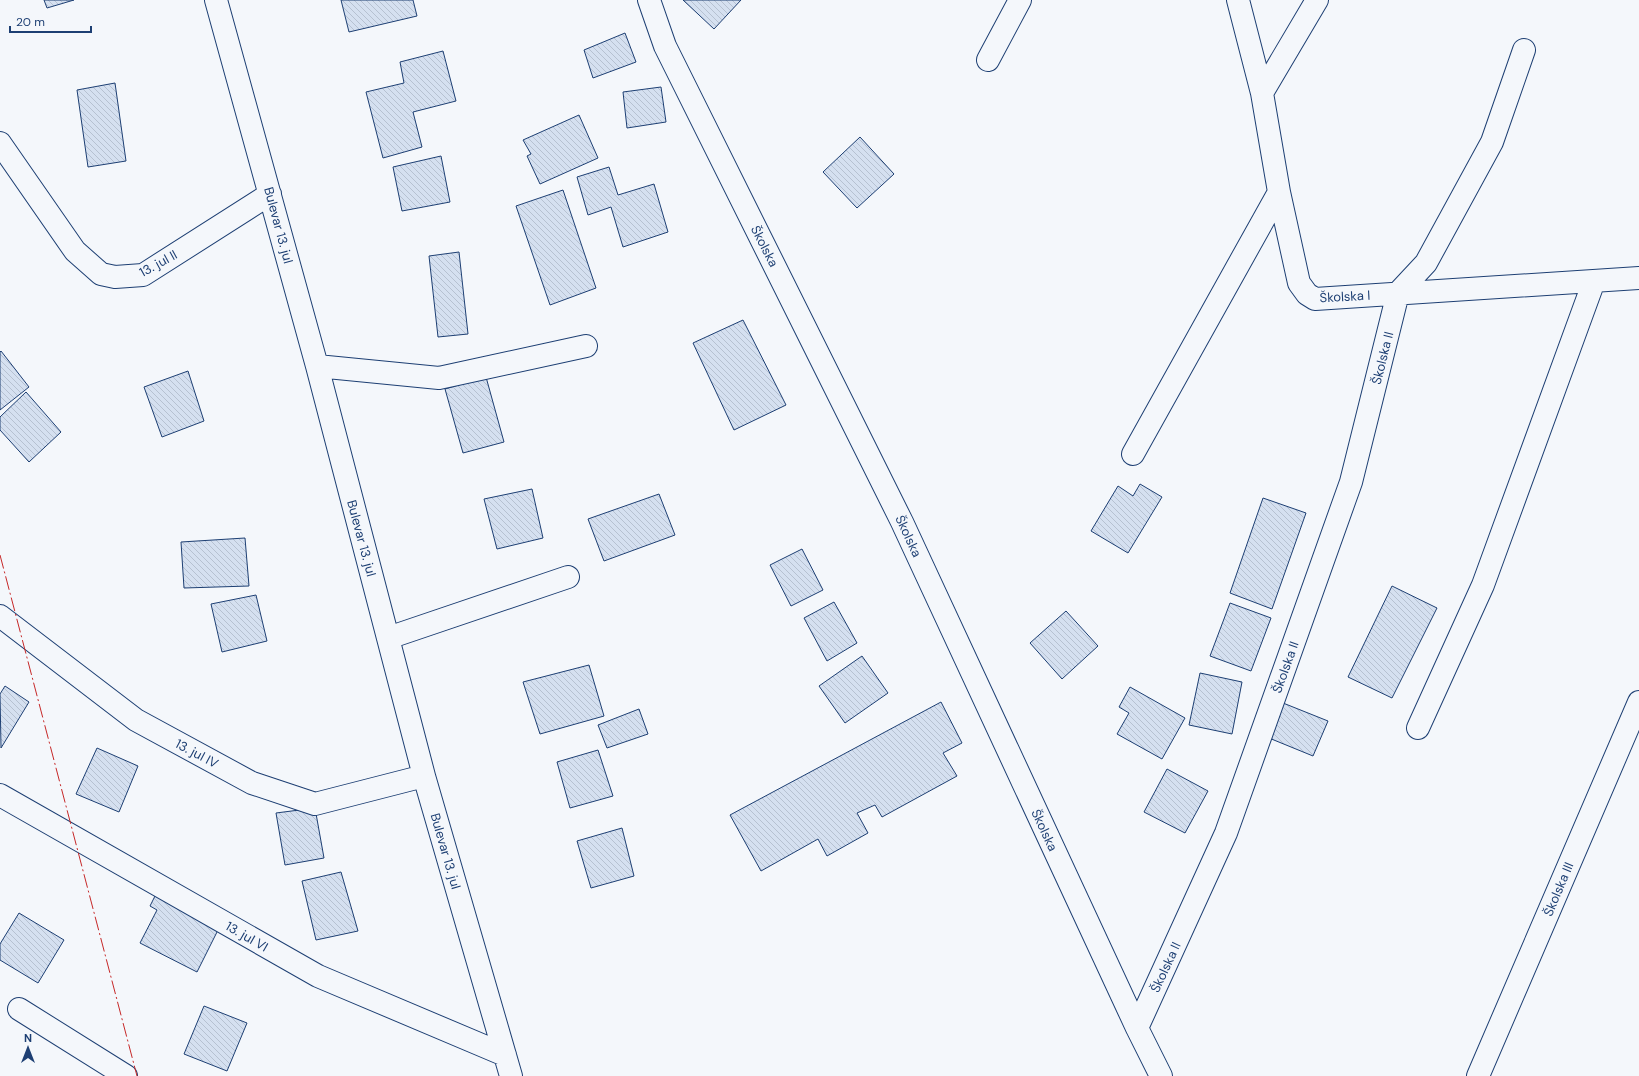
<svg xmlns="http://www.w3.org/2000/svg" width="1639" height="1076" font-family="'DM Sans',sans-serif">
	<defs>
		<pattern id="building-back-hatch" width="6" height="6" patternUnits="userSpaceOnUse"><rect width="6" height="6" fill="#d5e0f0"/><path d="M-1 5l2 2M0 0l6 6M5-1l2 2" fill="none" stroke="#b6c1d1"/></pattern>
	</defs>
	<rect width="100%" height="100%" fill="#f4f7fb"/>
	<path fill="url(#building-back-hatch)" stroke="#1d3f73" d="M44,0h30l-27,8z
		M341,0h72l4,16 -68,16z
		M683,0h58l-27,29z
		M625,33l11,29 -43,16 -9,-28z
		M443,51l13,50 -43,11 9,35 -39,11 -17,-66 38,-9 -4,-21z
		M115,83l11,78 -38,6 -11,-77z
		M661,87l5,35 -39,6 -4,-36z
		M579,115l19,43 -58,26 -13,-28 4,-2 -8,-14z
		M860,137l34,37 -37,34 -34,-36z
		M441,156l9,46 -48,9 -9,-44z
		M609,167l9,28 36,-11 14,48 -45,15 -12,-40 -23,8 -11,-38z
		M563,190l33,98 -46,17 -34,-99z
		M459,252l9,82 -30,3 -9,-81z
		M743,320l43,85 -52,25 -41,-87z
		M1,351l28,36 -29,23v-58z
		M188,371l16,50 -42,16 -18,-50z
		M486,377l18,65 -41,11 -18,-64z
		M26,392l35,40 -32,30 -29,-32v-13z
		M1140,484l22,13 -34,56 -37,-22 27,-45 15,10z
		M532,489l11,49 -46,11 -13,-50z
		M659,494l16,41 -71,26 -16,-42z
		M1263,498l43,15 -34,96 -42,-16z
		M245,538l4,48 -65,2 -3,-46z
		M802,549l21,41 -32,16 -21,-41z
		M1392,586l45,22 -45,90 -44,-21z
		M256,595l11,46 -45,11 -11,-48z
		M834,602l23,41 -30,18 -23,-43z
		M1230,603l41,15 -20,53 -41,-15z
		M1066,611l32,35 -36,33 -32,-36z
		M862,656l26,37 -43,30 -26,-37z
		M589,665l15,51 -64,18 -17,-52z
		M1200,673l42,9 -10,52 -43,-9z
		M5,686l24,16 -28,46 -1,-54z
		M1130,687l55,31 -23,41 -45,-25 12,-21 -10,-6z
		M941,702l21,41 -19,10 14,23 -75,41 -7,-12 -18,8 11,20 -41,23 -9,-17 -57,32 -31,-56z
		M1283,703l45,18 -15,35 -44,-18z
		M639,709l9,25 -41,14 -9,-23z
		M97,748l41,18 -19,46 -43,-18z
		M598,750l15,46 -43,12 -13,-46z
		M1167,769l41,22 -23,42 -41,-21z
		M315,808l9,50 -39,7 -9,-52z
		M622,828l12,48 -43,12 -14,-47z
		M341,872l17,59 -42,9 -14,-59z
		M156,894l64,32 -23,46 -57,-29 17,-33 -7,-4z
		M19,913l45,27 -26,43 -38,-23v-16z
		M204,1006l43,17 -20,48 -43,-17z"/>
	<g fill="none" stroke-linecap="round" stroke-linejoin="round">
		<g stroke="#1d3f73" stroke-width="24">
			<path id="minor" d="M216,0l101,366 107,410 87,300
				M649,0l16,46 237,476 235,506 24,48
				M1238,0l24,93 17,99 20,91 8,11 8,5 324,-21
				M988,60l32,-60
				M1262,93l55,-93
				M0,143l75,108 26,23 14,3 28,-2 127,-81
				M317,366l122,12 147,-32
				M1133,454l146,-262
				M0,616l136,104 116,63 63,21 109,-28
				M388,638l180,-61
				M1418,728l65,-143 111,-304
				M0,795l318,181 187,79
				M19,1009l107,67
				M1137,1028l89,-195 125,-351 47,-189 28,-30 66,-121 32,-92
				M1478,1076l161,-374"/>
		</g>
		<use href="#minor" stroke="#f4f7fb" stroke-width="22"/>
		<path stroke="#c62828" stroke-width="1" stroke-dasharray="14 3 2 3" stroke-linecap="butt" d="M0,555l137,521"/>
	</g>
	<g text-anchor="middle" stroke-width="3" stroke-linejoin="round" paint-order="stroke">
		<g font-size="13" fill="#1d3f73" stroke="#f4f7fb">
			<text transform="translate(279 225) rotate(75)" y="5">Bulevar 13. jul</text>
			<text transform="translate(765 246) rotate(63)" y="5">Školska</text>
			<text transform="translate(158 263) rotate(-29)" y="5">13. jul II</text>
			<text transform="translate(1345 296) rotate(-3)" y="5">Školska I</text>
			<text transform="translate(1382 358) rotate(-76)" y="5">Školska II</text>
			<text transform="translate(909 536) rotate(65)" y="5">Školska</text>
			<text transform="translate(362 538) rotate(75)" y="5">Bulevar 13. jul</text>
			<text transform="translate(1285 667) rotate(-70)" y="5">Školska II</text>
			<text transform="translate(197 753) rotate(28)" y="5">13. jul IV</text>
			<text transform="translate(1045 830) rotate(65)" y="5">Školska</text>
			<text transform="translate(446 851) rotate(74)" y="5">Bulevar 13. jul</text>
			<text transform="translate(1558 889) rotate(-67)" y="5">Školska III</text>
			<text transform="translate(247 936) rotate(30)" y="5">13. jul VI</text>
			<text transform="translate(1165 967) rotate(-65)" y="5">Školska II</text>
		</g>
	</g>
	<g transform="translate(28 1048)" stroke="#f4f7fb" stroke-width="3" paint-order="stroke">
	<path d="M0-3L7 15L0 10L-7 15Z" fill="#1d3f73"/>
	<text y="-6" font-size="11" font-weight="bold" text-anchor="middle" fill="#1d3f73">N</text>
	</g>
	<path d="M10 26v6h81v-6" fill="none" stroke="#1d3f73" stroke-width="2"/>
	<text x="16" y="26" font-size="12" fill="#1d3f73" stroke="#f4f7fb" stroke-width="3" paint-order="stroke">20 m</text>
</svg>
